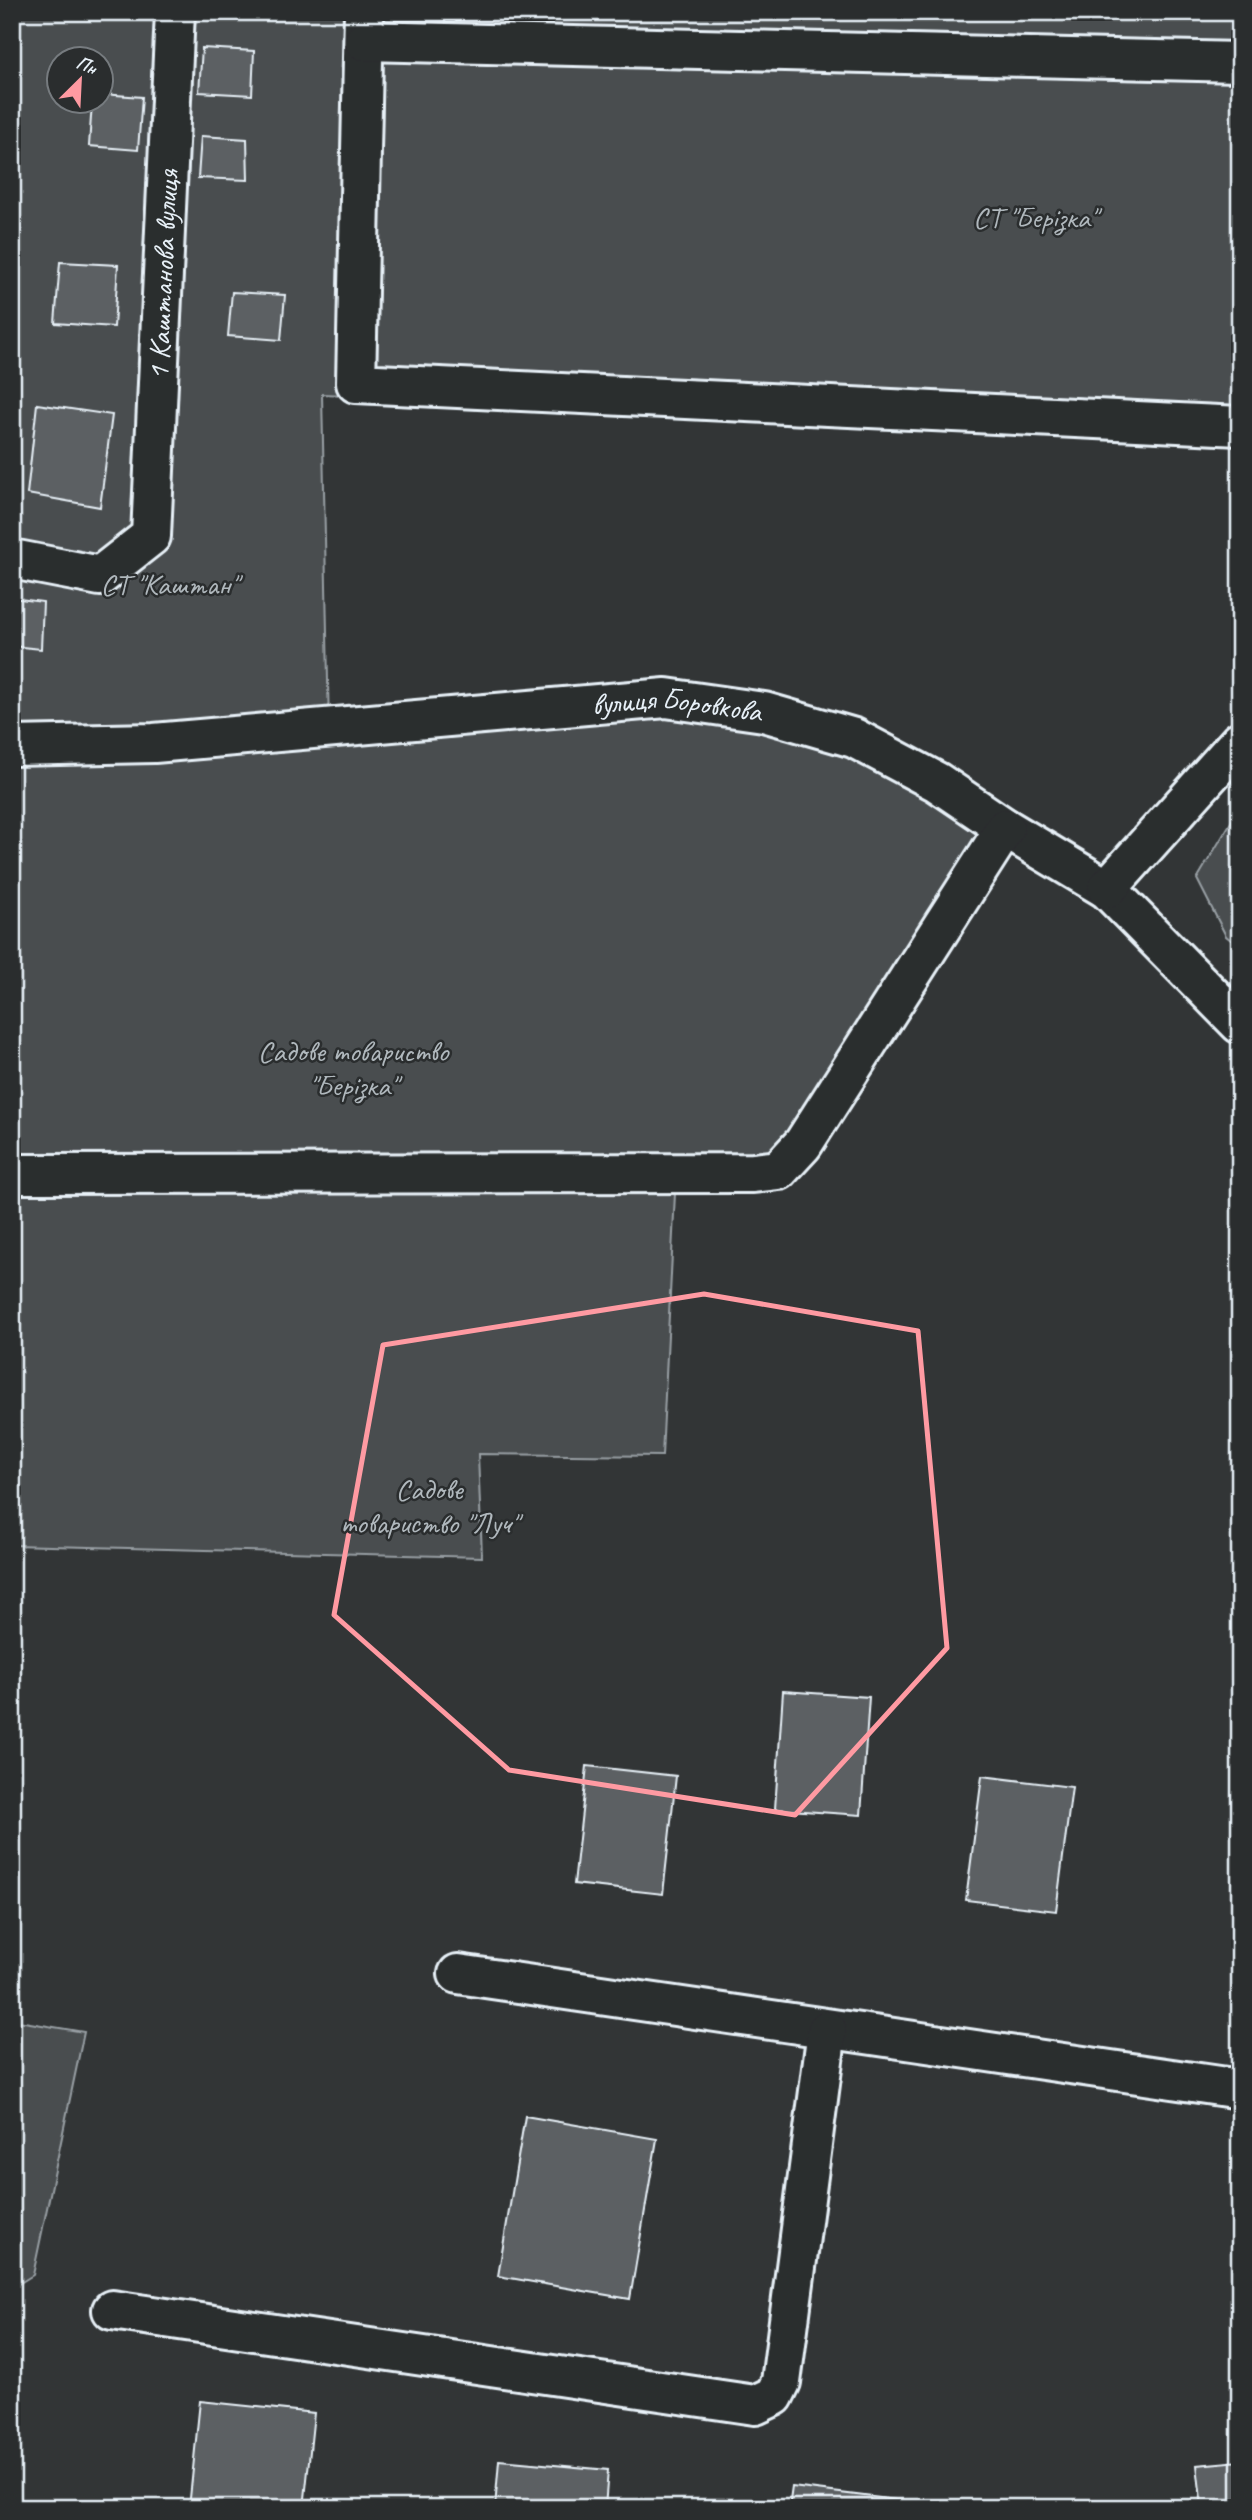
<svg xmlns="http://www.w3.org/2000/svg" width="1252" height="2520" font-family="Caveat,sans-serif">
	<rect width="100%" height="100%" fill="#323536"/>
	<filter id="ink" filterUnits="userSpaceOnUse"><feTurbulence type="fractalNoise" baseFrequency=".0143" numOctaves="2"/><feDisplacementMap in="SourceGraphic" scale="14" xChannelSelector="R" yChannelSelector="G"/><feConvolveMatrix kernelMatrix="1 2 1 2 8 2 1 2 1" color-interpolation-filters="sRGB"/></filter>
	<g filter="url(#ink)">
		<path fill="#494d4f" stroke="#989fa4" stroke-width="2" fill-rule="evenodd" d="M12,12h1228v416l-918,-34 7,334 435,-16 241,116 -202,316 -127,29 -14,283 -184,-2 4,103 -470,-12zM60,60h42v42h-42z
			M1240,807v140l-14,-11 -29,-57z
			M12,2020l72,12 -51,243 -21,13z"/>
		<path fill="#5c6063" stroke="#e8f1f8" stroke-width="2" d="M202,48l52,3 -2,44 -53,-3z
			M102,94l40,3 -4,53 -49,-4 3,-44h10z
			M201,136l46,3 1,41 -50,-2z
			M60,262l58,3 -4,62 -59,-4z
			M232,292l53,3 -4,45 -53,-4z
			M37,404l75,11 -12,92 -73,-13z
			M12,598l31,4 -2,47 -29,-3z
			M783,1691l86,6 -8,118 -86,-6z
			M587,1766l89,10 -13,118 -89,-10z
			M982,1776l90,11 -16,124 -90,-11z
			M525,2116l132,23 -27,160 -132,-23z
			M200,2401l114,12 -10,95h-115z
			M499,2460l109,10 -3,38h-110z
			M1240,2461v47h-38l-5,-43z
			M792,2487l136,17v4h-139z"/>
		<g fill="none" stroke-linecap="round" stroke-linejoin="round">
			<g stroke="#e8f1f8" stroke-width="44">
				<g id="minor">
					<path d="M364,12l-8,371 884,43"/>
					<path d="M364,41l876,21"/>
					<path id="s1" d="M12,559l88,17 51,-40 24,-524"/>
					<path id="s2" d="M12,746l142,-3 512,-45 98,14 90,26 83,44 68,46 102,61 133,135"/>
					<path d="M1107,889l133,-148"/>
					<path d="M12,1174l741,-1 26,-3 24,-26 202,-316"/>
					<path d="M458,1974l782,115"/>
					<path d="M112,2310l643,95 19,-9 7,-14 46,-352"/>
				</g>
			</g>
			<use href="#minor" stroke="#2a2d2e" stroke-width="38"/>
		</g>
	</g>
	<path fill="none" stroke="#ff9aa2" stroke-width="5" stroke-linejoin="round" d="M704,1294l214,37 29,317 -152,167 -286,-45 -175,-155 49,-270z"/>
	<g text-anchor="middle" stroke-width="5" stroke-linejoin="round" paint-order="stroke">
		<g font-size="30" fill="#b0b8bd" stroke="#2a2d2e">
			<text x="1035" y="227">СТ "Берізка"</text>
			<text x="169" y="594">СТ "Каштан"</text>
			<text x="353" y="1061">Садове товариство<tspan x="353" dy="34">"Берізка"</tspan></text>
			<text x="429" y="1499">Садове<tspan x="429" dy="34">товариство "Луч"</tspan></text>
		</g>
		<g font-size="30" fill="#e8f1f8" stroke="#2a2d2e">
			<text dy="10" stroke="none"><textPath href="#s1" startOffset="416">1 Каштанова вулиця</textPath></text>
			<text dy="10" stroke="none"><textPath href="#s2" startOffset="667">вулиця Боровкова</textPath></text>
		</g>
	</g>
	<rect width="1252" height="2520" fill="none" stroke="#2a2d2e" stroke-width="42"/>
	<rect x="21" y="21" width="1210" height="2478" fill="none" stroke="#e8f1f8" stroke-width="2.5" filter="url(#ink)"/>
	<g transform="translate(80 80) rotate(24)"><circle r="33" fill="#2a2d2e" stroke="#767b7f" stroke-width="2"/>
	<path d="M0-5L12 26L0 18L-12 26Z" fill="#ff9aa2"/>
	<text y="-10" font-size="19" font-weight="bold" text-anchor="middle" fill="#e8f1f8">Пн</text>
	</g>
</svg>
